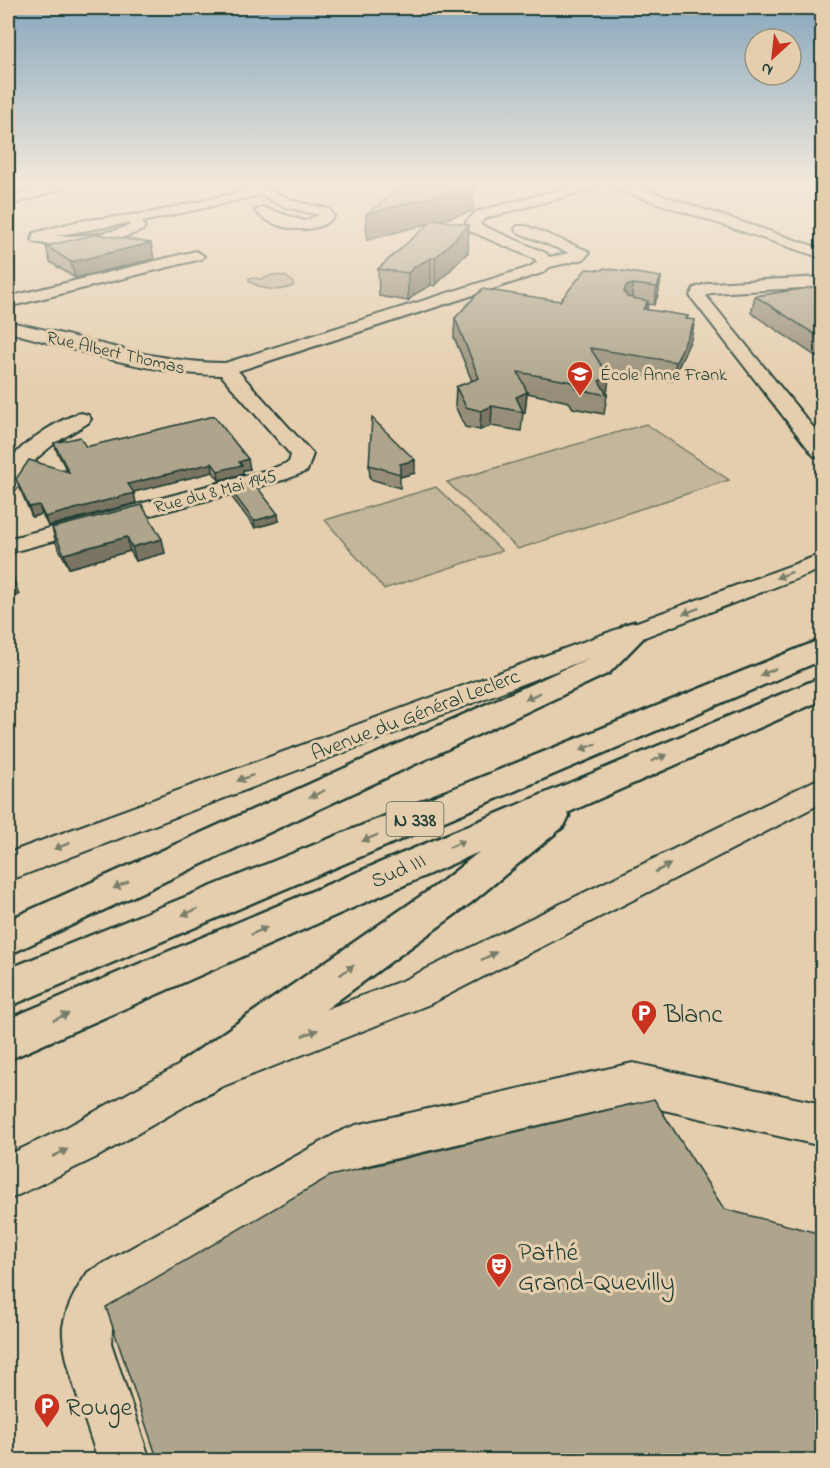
<svg xmlns="http://www.w3.org/2000/svg" width="830" height="1468" font-family="'Indie Flower',sans-serif">
	<rect width="100%" height="100%" fill="#e5ceae"/>
	<filter id="ink" filterUnits="userSpaceOnUse"><feTurbulence type="fractalNoise" baseFrequency=".0167" numOctaves="2"/><feDisplacementMap in="SourceGraphic" scale="12" xChannelSelector="R" yChannelSelector="G"/><feConvolveMatrix kernelMatrix="1 2 1 2 8 2 1 2 1" color-interpolation-filters="sRGB"/></filter>
	<g filter="url(#ink)">
		<path fill="#c4b69a" stroke="#727a67" stroke-width="1.5" d="M273,275l12,1 8,6v4c-16,7 -30,4 -44,-5v-3l13,1z
			M646,424l83,56 -211,69 -71,-67z
			M436,487l66,64 -118,38 -59,-69z"/>
		<g fill="none" stroke-linecap="round" stroke-linejoin="round">
			<g stroke="#1f3d34" stroke-width="4">
				<path id="minor" d="M45,185h20l-2,3 -55,18v-8z
					M241,185h18l35,16 35,8 5,7c-17,22 -62,14 -79,-5l7,-4 42,14 15,-6 -34,-8 -25,-12 -118,27 3,5 -2,3c-31,14 -76,20 -109,12l-2,-3 2,-6 45,-12 70,-8 99,-23zM128,223l2,2c-23,10 -50,11 -75,11z
					M576,185h22l-2,3 -110,30 -6,5 1,2 65,28 3,4 20,-4 -52,-21 -2,-3 2,-3h10l59,24 3,3 -5,6 -34,8 -8,6 -304,98 75,83 -6,17 -20,8 -279,74v-14l263,-70 18,-7 2,-7 -70,-80c-72,0 -144,-26 -213,-43v-10c72,13 142,41 217,41l305,-96 7,-5 -2,-3 -65,-28 -4,-9 10,-10z
					M611,185h20l191,64v9l-209,-70z
					M196,251l8,5 -3,3 -193,48v-10z
					M822,277v10l-111,6 -5,3 116,142v19l-8,-1 -124,-160 4,-8 16,-5z
					M81,413l7,2 3,4 -3,4 -33,20 -18,15 -21,31 -8,2c0,-7 -3,-18 0,-25 5,-19 55,-49 73,-53z
					M822,554v15l-814,312v-28z
					M822,777v26l-392,201 -219,87 -114,66 -89,43v-45l59,-28 116,-64 221,-83z
					M633,1063l189,41v42l-189,-43 -270,63 -241,140 -9,13 -2,24 39,117h-52c-9,-30 -38,-106 -35,-133 3,-20 14,-39 25,-55l253,-141 15,-6z"/>
			</g>
			<g stroke="#1f3d34" stroke-width="5">
				<path id="highway" d="M634,622l10,3 5,7 -40,41 -601,282v-35l579,-261 37,-34z
					M822,639v21l-814,347v-38z
					M822,677v23l-255,113 2,3 -5,10 -92,76 -259,190 -16,7 -16,-7 -6,-15 6,-15 263,-182 35,-28 -471,208v-41z"/>
			</g>
			<use href="#minor" fill="#e5ceae" fill-rule="evenodd"/>
			<use href="#highway" fill="#e5ceae" fill-rule="evenodd"/>
		</g>
		<path fill="#968e78" stroke="#1f3d34" stroke-width="1.5" d="M473,211l-33,9 28,32 -33,34 -4,-1 -16,9 -7,7 -29,-5 -1,-27 52,-46 -63,17 -1,-26z
			M46,246l108,13 -79,19 -25,-16z
			M661,277l-3,18 -4,10 -6,-1 -1,6 41,6 -1,3 4,20 -19,42 -68,-12 3,26 -3,19 -31,-6 -4,-6 -42,-9 -2,19 -2,1 -2,18 -30,-5 -11,4 -15,-3 -10,-21 1,-19 16,-6 -18,-44 1,-19 105,-17z
			M822,286v73h-2l-69,-46 4,-17z
			M214,416l36,53 -7,1v4l-24,6 -6,-8 -80,20 3,11 -88,23 -6,-12 -10,3 -16,-38 51,-8 -10,-19 -3,-9 32,4z
			M369,465l46,8 -15,4v11l-30,-9z
			M230,489l49,32 -24,7 -24,-32z
			M142,505l23,48 -29,8 -6,-10 -61,17 -13,-25 -4,-15z"/>
		<path fill="#7a7462" stroke="#1f3d34" stroke-width="1.5" d="M474,186l-1,25 -106,29 -1,-26z
			M469,225l-1,27 -33,34v-28z
			M151,243l3,16 -79,19 -4,-16z
			M431,258v27l-16,9 -7,7v-28l7,-7z
			M661,277l-3,18 -4,10 3,-18z
			M633,284l-2,18 -7,-10 2,-6z
			M648,301l-3,18 -2,-10z
			M695,320l-4,19 -19,42 4,-19z
			M609,377l-2,18 -8,-14z
			M527,392l-2,20 -2,1 -7,-16z
			M492,406l-1,20 -11,4 1,-19z
			M248,459l2,10 -7,1v4l-24,6 -1,-9 21,-9z
			M415,460v13l-15,4v-13z
			M212,463l1,9 -83,21 -2,-9z
			M134,493l2,10 -88,23 -3,-9z
			M39,505l3,9 -10,3 -3,-10z
			M278,514l1,7 -24,7 -1,-7z
			M127,537l3,14 -61,17 -5,-14z
			M162,539l3,14 -29,8 -4,-14z
			M14,580l5,15 -11,3v-16z"/>
		<path fill="#aea58c" stroke="#1f3d34" stroke-width="1.5" d="M404,185h63l7,1 -108,28z
			M434,219l35,6 -34,33h-4l-16,8 -7,7 -30,-4z
			M97,234l54,9 -80,19 -25,-16z
			M604,268l57,9 -4,10 -24,-3 -7,2 -2,6 3,5 21,4 -5,8 45,7 -2,3 9,1 -19,42 -86,-14 19,29 -10,4 8,14 -31,-6 -4,-7 -54,-10 9,20 -11,5 7,15 -31,-6 -11,5 -15,-4 -10,-20 23,-9 -24,-60 27,-29 78,12 26,-32 16,1z
			M822,286v53l-67,-43z
			M214,416l34,43 -9,3 3,3 -24,6 -6,-8 -84,21 6,9 -89,24 -6,-12 -10,2 -13,-28 13,-19 40,12 -15,-29 26,-6 6,10z
			M372,418l43,42 -15,4v10l-31,-9z
			M254,483l24,31 -24,7 -24,-32z
			M142,505l20,34 -30,8 -5,-10 -63,17 -12,-26z
			M8,564l6,16 -6,2z
			M654,1099l70,110 98,25v227h-664l-52,-154 224,-131z"/>
		<defs><path id="oneway-solid" d="M-6-.8H1V-3.2L6.5 0L1 3.2V.8H-6Z" transform="scale(1.5)"/></defs>
		<g fill="#787e6b">
			<use href="#oneway-solid" transform="translate(784 575) rotate(159)"/>
			<use href="#oneway-solid" transform="translate(691 611) rotate(159)"/>
			<use href="#oneway-solid" transform="translate(768 672) rotate(157)"/>
			<use href="#oneway-solid" transform="translate(533 696) rotate(155)"/>
			<use href="#oneway-solid" transform="translate(588 747) rotate(157)"/>
			<use href="#oneway-solid" transform="translate(659 758) rotate(-23)"/>
			<use href="#oneway-solid" transform="translate(245 778) rotate(159)"/>
			<use href="#oneway-solid" transform="translate(317 794) rotate(155)"/>
			<use href="#oneway-solid" transform="translate(370 838) rotate(157)"/>
			<use href="#oneway-solid" transform="translate(457 844) rotate(-24)"/>
			<use href="#oneway-solid" transform="translate(62 846) rotate(159)"/>
			<use href="#oneway-solid" transform="translate(663 868) rotate(-27)"/>
			<use href="#oneway-solid" transform="translate(121 885) rotate(155)"/>
			<use href="#oneway-solid" transform="translate(190 912) rotate(157)"/>
			<use href="#oneway-solid" transform="translate(259 931) rotate(-24)"/>
			<use href="#oneway-solid" transform="translate(489 956) rotate(-27)"/>
			<use href="#oneway-solid" transform="translate(347 970) rotate(-35)"/>
			<use href="#oneway-solid" transform="translate(61 1017) rotate(-24)"/>
			<use href="#oneway-solid" transform="translate(310 1033) rotate(-21)"/>
			<use href="#oneway-solid" transform="translate(60 1153) rotate(-26)"/>
		</g>
	</g>
	<linearGradient id="sky" x2="0" y2="1"><stop stop-color="#87a7bd"/><stop offset="0.47" stop-color="#f3e9db"/><stop offset="1" stop-color="#f3e9db" stop-opacity="0"/></linearGradient>
	<rect width="830" height="390" fill="url(#sky)"/>
	<defs>
		<g id="school-pin" transform="scale(1.35)"><path d="M0 17L-7.5 6A9.5 9.5 0 1 1 7.5 6Z" fill="#c8321e" stroke="#e5ceae"/><path d="M0-5L7-2L0 1L-7-2ZM-4 1L0 2.5L4 1V4Q0 6-4 4Z" fill="#fff"/></g>
		<g id="parking-pin" transform="scale(1.35)"><path d="M0 17L-7.5 6A9.5 9.5 0 1 1 7.5 6Z" fill="#c8321e" stroke="#e5ceae"/><path d="M-3.5-5.5H1a3.5 3.5 0 0 1 0 7H-1V5.5H-3.5ZM-1-3.4V-.6H.8a1.4 1.4 0 0 0 0-2.8Z" fill="#fff"/></g>
		<g id="theatre-pin" transform="scale(1.35)"><path d="M0 17L-7.5 6A9.5 9.5 0 1 1 7.5 6Z" fill="#c8321e" stroke="#e5ceae"/><path d="M-5-5.5Q0-4 5-5.5V0Q5 5 0 6Q-5 5-5 0ZM-3.3-2.5H-1v1.5H-3.3ZM1-2.5H3.3v1.5H1ZM-2.8 1Q0 5.5 2.8 1Z" fill="#fff"/></g>
	</defs>
	<g fill-rule="evenodd">
		<use href="#school-pin" x="580" y="374"/>
		<use href="#parking-pin" x="644" y="1013"/>
		<use href="#theatre-pin" x="499" y="1266"/>
		<use href="#parking-pin" x="47" y="1406"/>
	</g>
	<g text-anchor="middle" stroke-width="6" stroke-linejoin="round" paint-order="stroke">
		<g font-size="18" fill="#1f3d34" stroke="#e5ceae">
			<text transform="translate(116 352) rotate(13)" y="6">Rue Albert Thomas</text>
			<text transform="translate(215 491) rotate(-15)" y="6">Rue du 8 Mai 1945</text>
		</g>
		<g font-size="18" fill="#1f3d34" stroke="#e5ceae" text-anchor="start">
			<text x="600" y="380">École Anne Frank</text>
		</g>
		<rect fill="#e5ceae" stroke="#5a6859" stroke-width="1.5" x="386.5" y="802" width="57" height="34" rx="4.5"/>
		<g font-size="20" font-weight="bold" fill="#1f3d34">
			<text x="415" y="826">N 338</text>
		</g>
		<g font-size="21" fill="#1f3d34" stroke="#e5ceae">
			<text transform="translate(415 714) rotate(-21)" y="7">Avenue du Général Leclerc</text>
			<text transform="translate(398 870) rotate(-24)" y="7">Sud III</text>
		</g>
		<g font-size="26" fill="#1f3d34" stroke="#e5ceae" text-anchor="start">
			<text x="664" y="1022">Blanc</text>
			<text x="518" y="1260">Pathé<tspan x="518" dy="30">Grand-Quevilly</tspan></text>
			<text x="66" y="1415">Rouge</text>
		</g>
	</g>
	<rect width="830" height="1468" fill="none" stroke="#e5ceae" stroke-width="30"/>
	<rect x="15" y="15" width="800" height="1438" fill="none" stroke="#1f3d34" stroke-width="2" filter="url(#ink)"/>
	<g transform="translate(773 57) rotate(207)"><circle r="28" fill="#e5ceae" stroke="#96947d" stroke-width="1.5"/>
	<path d="M0-4.5L10 22L0 15L-10 22Z" fill="#c8321e"/>
	<text y="-9" font-size="16" font-weight="bold" text-anchor="middle" fill="#1f3d34">N</text>
	</g>
</svg>
